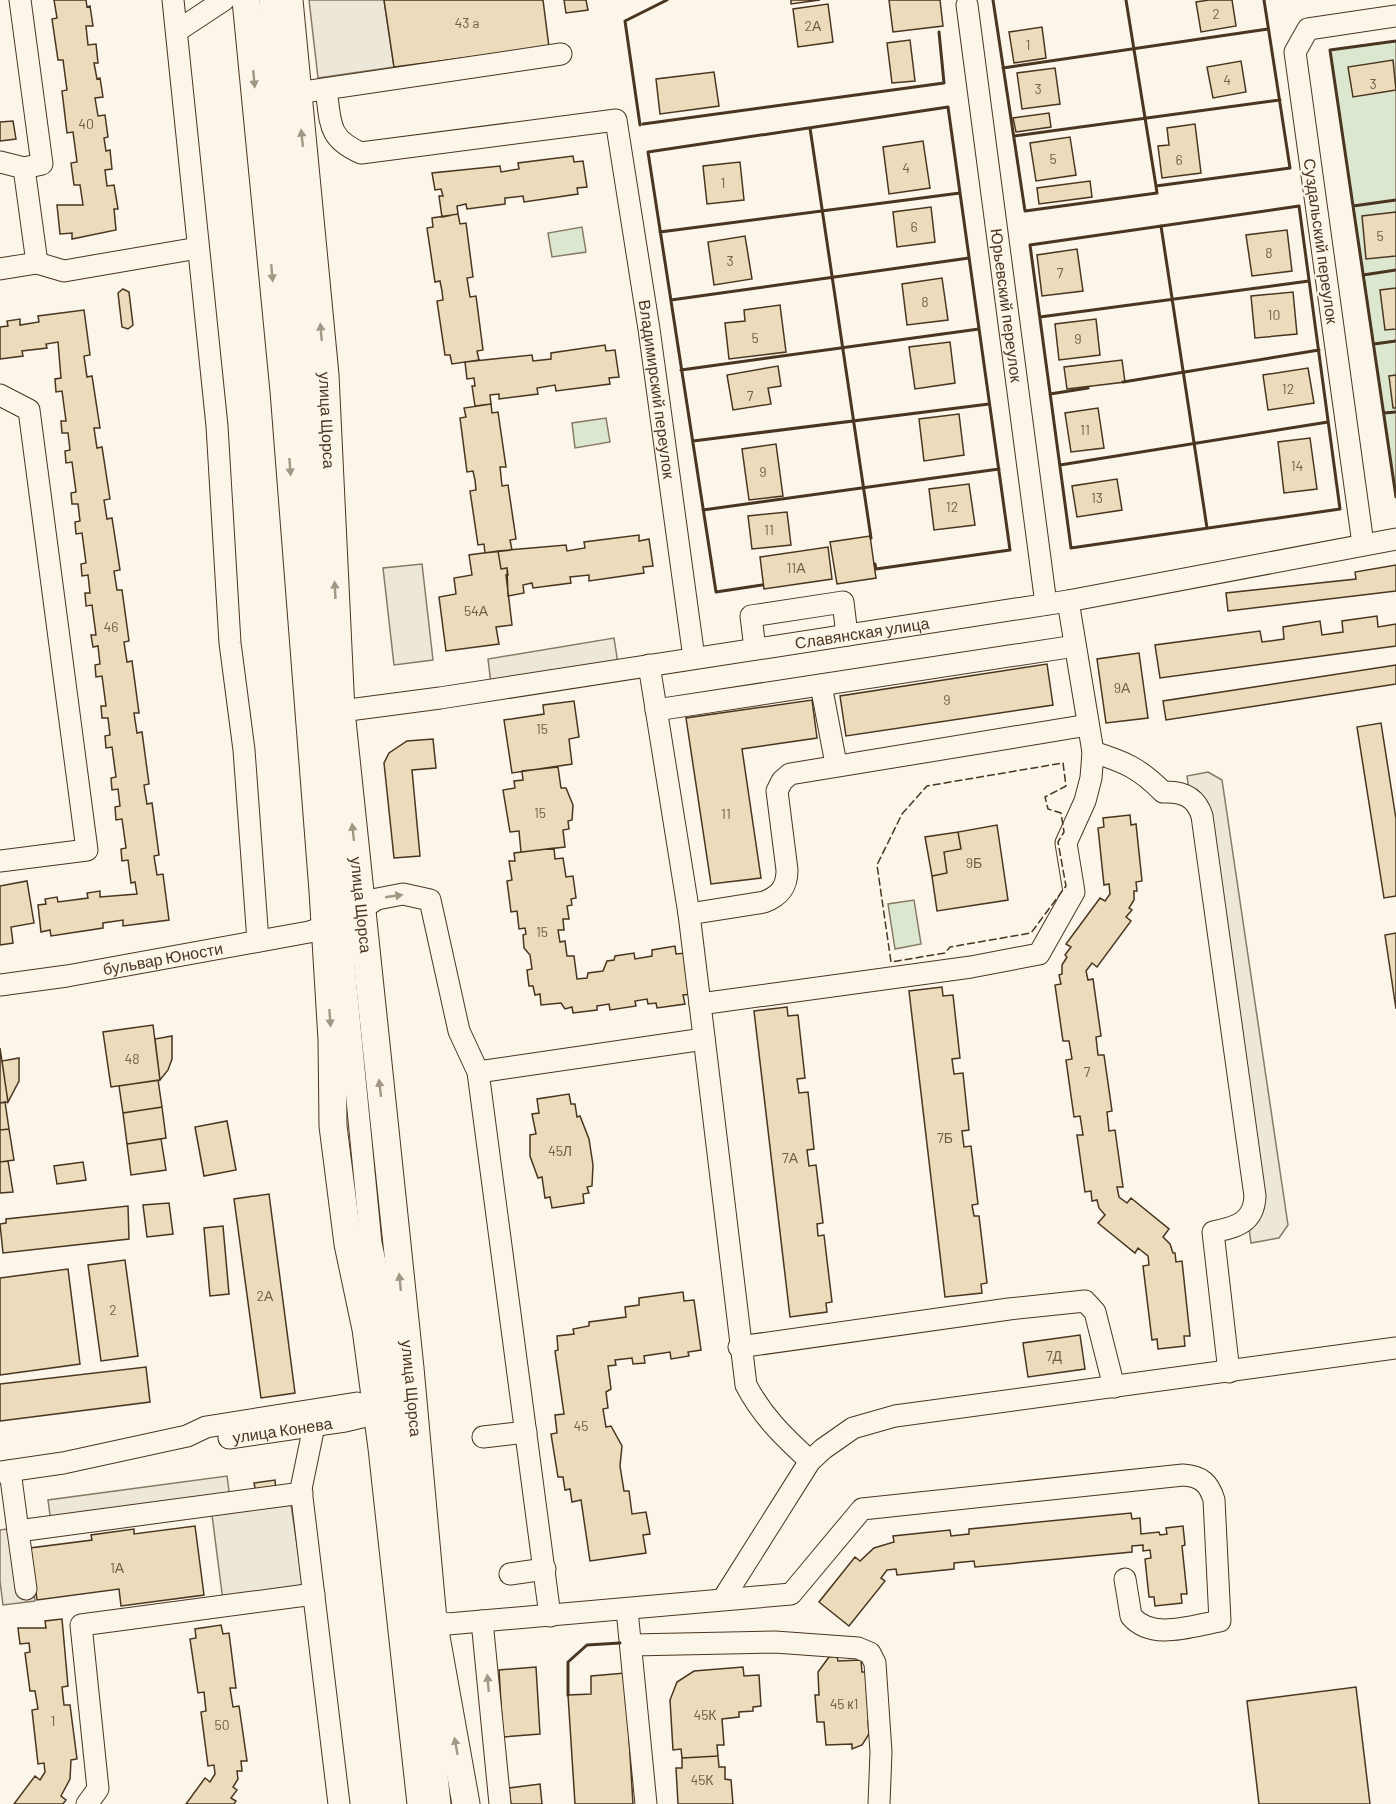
<svg xmlns="http://www.w3.org/2000/svg" width="1396" height="1804" font-family="Barlow,sans-serif">
	<rect width="100%" height="100%" fill="#fbf6e9"/>
	<path fill="#dce7d0" stroke="#887966" stroke-width="1.5" d="M1396,41v456l-66,-447z
		M582,227l4,25 -34,5 -4,-24z
		M606,418l4,24 -35,6 -3,-25z
		M914,900l7,44 -26,5 -7,-45z"/>
	<path fill="#ede7d9" stroke="#887966" stroke-width="1.5" d="M309,0h75l10,67 -76,11z
		M422,564l11,96 -39,5 -11,-97z
		M614,638l4,26 -127,20 -3,-25z
		M1208,772l14,8 66,445 -9,13 -28,5 -64,-467z
		M227,1476l3,22 59,-6 15,99 -81,10 -11,-86 -185,25 8,61 -32,4 -3,-24v-51l51,-7 -3,-23z"/>
	<path fill="#ecdcbc" stroke="#4a3520" stroke-width="1.5" d="M54,0h32l1,7 3,-1 3,20h-7l2,19 8,-1 2,19h-4l3,16 3,-1 3,19 -8,1 3,18 7,-1 3,22 -4,1 2,13 4,-1 2,19 -7,1 2,16 7,-1 4,24h-4l2,21 -44,9v-6l-12,1 -3,-29h26l-3,-20h-6l-3,-22 6,-1 -4,-30 -6,1 -5,-42 5,-1 -4,-30h-5l-6,-41 5,-1z
		M384,0h159l6,47 -155,20z
		M564,0h22l2,10 -22,3z
		M791,0h29l-29,4z
		M889,0h51l3,26 -50,6z
		M1209,0h23l4,26 -35,6 -5,-30z
		M828,4l5,38 -35,5 -5,-38z
		M1042,27l4,31 -32,5 -5,-31z
		M910,40l5,41 -23,2 -5,-40z
		M1393,60l3,30 -43,7 -5,-30z
		M1241,61l5,31 -33,6 -6,-31z
		M1055,68l5,36 -38,5 -5,-36z
		M714,72l5,34 -59,8 -4,-35z
		M1049,113l2,14 -35,5 -3,-14z
		M13,121l3,18 -16,2v-19z
		M1195,124l6,49 -39,5 -4,-32 11,-1 -2,-17z
		M1070,137l6,38 -40,6 -6,-38z
		M923,141l7,47 -41,6 -6,-47z
		M573,156l1,6 9,-1 4,26 -10,1 1,6 -54,8 -1,-6 -18,2v6l-38,5 -1,-5 -9,2 1,8 -16,3 -3,-21h4l-2,-7 -6,1 -3,-17 68,-7 1,6 18,-3 -1,-6z
		M740,162l4,38 -37,4 -4,-38z
		M1090,181l2,16 -53,7 -2,-16z
		M931,207l4,35 -38,5 -4,-35z
		M1396,212v44l-30,3 -4,-43z
		M458,214l2,10 6,-1 7,54 -6,1 3,19 6,-1 7,54 -6,1 2,9 -27,4 -2,-9h-5l-8,-54 6,-1 -1,-9 -2,-10 -5,1 -8,-54 6,-1 -1,-9z
		M1287,230l5,41 -40,5 -6,-41z
		M745,236l7,43 -38,6 -6,-43z
		M1077,249l6,42 -41,5 -5,-41z
		M942,278l6,42 -41,5 -5,-41z
		M1396,288v41l-11,1 -5,-40z
		M123,289l6,3 4,33 -5,4 -6,-2 -4,-34z
		M1293,292l4,42 -42,4 -4,-42z
		M780,305l6,47 -57,7 -4,-36 20,-2 -1,-11z
		M84,310l6,45 -6,1 3,21 5,-1 8,52h-6l3,20 5,-1 8,52 -6,1 3,19 5,-1 8,52 -6,1 3,19h5l7,51 -5,1 3,20 5,-1 7,52h-5l3,20 5,-1 7,52 -5,1 3,19 5,-1 7,52 -5,1 3,19 6,-1 6,46 -46,6v-6l-20,3v5l-52,8 -1,-6 -9,2 -3,-27 8,-1 -1,-5 12,-2 1,5 30,-4 -1,-5 13,-2v6l37,-3 -2,-12 -4,1 -3,-23 -6,1 -1,-12 5,-1 -4,-29 -6,1 -1,-13 5,-1 -2,-17 -6,1 -1,-12 5,-1 -4,-30 -6,1 -1,-12 5,-1 -2,-17h-6l-1,-12h5l-4,-30 -6,1 -1,-12 5,-1 -2,-18 -5,1 -2,-12h5l-4,-30 -6,1 -1,-13h5l-2,-18 -6,1 -1,-12 5,-1 -4,-30 -6,1 -1,-12 5,-1 -2,-17h-6l-1,-11 5,-1 -4,-30 -6,1 -1,-12 5,-1 -2,-17h-6l-1,-12h5l-4,-30 -6,1 -1,-13 6,-1 -3,-36 -12,2 1,4 -25,3 1,5 -23,3v-32l8,-1 -1,-5 13,-2v6l19,-3 -1,-6z
		M1096,319l4,36 -41,5 -4,-36z
		M950,342l5,41 -40,6 -6,-42z
		M605,345l1,6 9,-1 4,27 -10,1 1,6 -54,7 -1,-6 -18,3 1,6 -39,5v-5l-9,1 1,9 -16,2 -3,-20h3l-1,-8 -7,1 -2,-17 67,-7 1,6 18,-2v-6z
		M1122,360l3,22 -58,7 -3,-22z
		M778,366l3,20 -13,2 3,16 -38,6 -6,-35z
		M1308,368l6,35 -46,7 -5,-35z
		M1396,375v33h-3l-4,-32z
		M491,404l1,9 6,-1 8,55h-6l2,19 6,-1 8,54 -6,1 2,10 -27,3 -1,-9 -6,1 -8,-54 6,-1 -1,-10 -2,-9 -6,1 -7,-54 6,-1 -2,-9z
		M1098,408l6,40 -33,4 -6,-39z
		M959,414l5,41 -40,6 -5,-42z
		M1310,438l7,51 -33,4 -6,-51z
		M776,444l7,52 -34,4 -7,-51z
		M1117,479l5,31 -45,7 -5,-31z
		M969,484l6,41 -41,5 -5,-41z
		M787,512l4,33 -39,4 -4,-33z
		M639,535v6l10,-2 4,27 -10,1 1,6 -55,8v-6l-19,2 1,6 -38,5 -1,-5 -9,2 1,8 -16,3 -1,-28 -6,1 -3,-18 68,-6 1,6 18,-3 -1,-6z
		M870,536l6,42 -39,6 -7,-42z
		M828,547l4,32 -68,10 -4,-32z
		M498,551l3,18 6,-1 1,7h-2l6,50 -16,2 3,17 -53,7 -7,-54 17,-3 -2,-16 18,-3 -3,-20z
		M1396,565v26l-168,20 -2,-18 130,-14 -1,-7z
		M1377,616l1,11 18,-3v22l-236,32 -5,-33 105,-14 2,11 22,-3 -1,-12 37,-6 2,14 21,-3 -1,-11z
		M1139,653l9,65 -42,5 -9,-64z
		M1047,664l6,41 -207,31 -6,-40z
		M1396,665v19l-230,36 -3,-19z
		M812,700l5,38 -75,11 19,129 -50,6 -25,-166z
		M574,701l5,36 -10,2 3,25 -60,9 -8,-53 40,-6 -1,-9z
		M1381,723l15,96v77l-12,2 -27,-171z
		M433,739l3,29 -24,2 8,86 -26,2 -10,-95 5,-10 18,-12z
		M558,767l3,21h5l7,17 -1,15 -4,1 1,8 -6,1 2,17 -44,5 -2,-21 -9,1 -7,-42 12,-2 -1,-7 9,-1 -1,-9z
		M1130,815l1,10 5,-1 6,57 -6,1 1,9h-3v9l-5,8 3,2 -6,7 5,4 -34,46 -5,-4 -6,8 2,9 5,-1 8,57 -5,1 2,18h6l8,56 -5,1 2,19 6,-1 8,57h-6l2,10 8,6 4,-5 38,31 -6,8 7,7 3,9h2l1,9 6,-1 8,75h-6l1,10 -27,3 -1,-10 -5,1 -9,-74 6,-1 -1,-9 -10,-8 -3,5 -37,-30 7,-8 -6,-7 -2,-8 -5,1 -1,-10 -6,1 -8,-57h6l-3,-19 -6,1 -8,-57 6,-1 -3,-18h-6l-8,-56 6,-1 -2,-9 3,-1v-9l5,-8 -2,-2 6,-8 -5,-3 34,-46 5,3 5,-7 -1,-10 -5,1 -6,-57 6,-1 -1,-9z
		M997,825l11,75 -71,11 -5,-35 15,-3 -3,-21 17,-3 -3,-17z
		M958,832l3,17 -17,3 3,21 -15,3 -7,-39z
		M554,848l1,11 8,-1 3,19 7,-1 3,22 -5,1 1,6 -5,1 2,13h-6l1,11h-6l2,12 5,-1 2,15h7l3,23 10,-1 1,-5 15,-2 4,-10 7,-1 1,-4 19,-3 1,6 17,-3v-6l23,-4 1,8 10,-1 6,41 -9,1 2,9 -28,4 -1,-5 -8,1 -1,-5 -12,2 1,5 -26,4 -1,-6 -12,2v4l-24,3 -1,-6 -7,2 -4,-6 -20,2 -1,-11 -5,1 -2,-9h-4l-2,-16 5,-1 -2,-14 -6,-7 -1,-13 3,-1 -1,-6 -6,1 -2,-18 -6,1 -4,-31 5,-1 -3,-19h6l-1,-8z
		M27,881l7,42 -23,4 2,16 -13,2v-59z
		M1396,933v76l-11,-74z
		M942,987l1,9 10,-1 7,63 -8,1 2,15 9,-1 6,57 -7,1 2,16 7,-1 7,58 -6,1 2,11h5l8,67 -6,1 1,9 -37,4 -36,-306z
		M787,1007l1,9 10,-1 7,63 -8,1 2,14 9,-1 6,57 -7,1 2,16 7,-1 7,58 -6,1 1,12 6,-1 8,67 -6,1 1,9 -37,5 -36,-306z
		M153,1025l7,55 -49,7 -8,-55z
		M172,1036v23l-4,11 -8,10 -5,-41z
		M0,1048l8,54 -8,1z
		M19,1058v23l-11,21 -6,-41z
		M158,1080l4,27 -39,6 -4,-27z
		M569,1094l2,10h4l2,13 3,-1 9,23 4,26 -1,21 -5,1 2,6 -6,1 1,9 -32,5 -2,-11 -5,1 -3,-21 -4,1 -8,-22v-21l6,-1 -4,-20 7,-1 -2,-14z
		M5,1102l4,27 -9,1v-27z
		M162,1107l4,31 -39,6 -4,-31z
		M227,1121l9,49 -32,6 -9,-49z
		M9,1129l5,31 -14,2v-32z
		M161,1139l5,31 -35,5 -4,-31z
		M8,1161l5,31 -13,1v-31z
		M83,1162l3,18 -29,4 -3,-18z
		M269,1194l26,199 -34,5 -27,-199z
		M169,1203l4,31 -26,3 -4,-32z
		M128,1206l1,33 -126,14 -3,-29 6,-1v-4z
		M223,1226l6,68 -19,2 -6,-68z
		M125,1260l13,96 -37,5 -13,-96z
		M68,1269l12,95 -80,11v-97z
		M683,1292l1,9 10,-1 7,50 -13,2 1,4 -18,3 -1,-7 -26,4 1,7 -12,1 -1,-6 -17,2 1,5 -8,1 3,23 -5,3 2,16 -5,1 3,18 5,-1 11,20 -2,20 4,25h5l3,23 14,-2 4,22 -7,1 3,18 -56,8 -9,-61 -9,2 -2,-13 -5,1 -2,-13h-5l-7,-43 6,-1 -2,-18 9,-1 -9,-63 3,-1 -1,-14 17,-2 -1,-5 16,-3v-4l37,-5 -1,-10 14,-2v-7z
		M1080,1335l5,34 -57,8 -5,-34z
		M146,1367l4,35 -150,19v-37z
		M275,1480l1,11 -20,2 -2,-10z
		M1131,1513l1,6 8,-1 1,16 18,-2 1,3 7,-1 -1,-6 17,-2 2,19 -3,1 5,48h-6l1,9 -27,3 -1,-9h-5l-4,-38 6,-1 -1,-8 -7,1v-6l-11,1v6l-157,15 -1,-6 -20,2v6l-57,6 -1,-6 -9,1 -6,8 4,3 -36,45 -30,-24 36,-45 5,4 14,-13 20,-6 -1,-6 57,-6 1,6 18,-2v-5z
		M195,1526l9,69 -83,11 -2,-17 -82,11 -7,-52 62,-8 -1,-5 43,-6v5z
		M62,1619l6,67 -6,1 2,18h6l7,54 -6,1 -1,19 -9,17 5,4 -3,4h-49l21,-28 5,4 5,-8 -1,-9 -6,1 -6,-54 6,-1 -3,-18h-5l-5,-38 5,-1 -1,-9 -9,1 -2,-16h28l-1,-7z
		M221,1625l2,9 6,-1 7,55h-6l3,19 6,-1 8,55h-6l1,10h-5l1,8 -5,8 4,3 -6,8 5,3 -2,3h-48l19,-26 5,4 5,-8 -1,-9 -6,1 -7,-54 5,-1 -2,-19 -6,1 -8,-54 6,-1 -1,-9z
		M837,1656l1,5 23,-1 1,12h5l4,48 -3,1 1,13 -7,11 -10,4v-5l-26,1 -2,-23h-7l-2,-27h4l-1,-23 11,-15z
		M536,1667l4,67 -37,3 -4,-67z
		M743,1667l1,9 15,-1 2,31 -8,1v4l-14,1v5l-17,2 2,26h-7l1,11 -36,2 -1,-9 -8,1 -3,-50 7,-18 17,-11z
		M625,1673l8,131h-58l-7,-109 23,-1v-18z
		M1356,1687l14,117h-111l-12,-103z
		M718,1756l1,11h6v12l6,1 2,24h-55l-2,-36h6v-10z
		M540,1784l2,20h-31l-2,-16z"/>
	<g fill="none" stroke-linecap="round" stroke-linejoin="round">
		<g stroke="#4a3520" stroke-width="23">
			<g id="minor">
				<path d="M20,0l22,164 -18,4 13,95"/>
				<path d="M173,0l44,426 13,217 14,107 14,191"/>
				<path d="M270,0l5,94 23,225 46,647 27,277 17,81 4,74 21,212 19,118 8,76"/>
				<path id="s1" d="M967,5l79,599"/>
				<path d="M177,31l47,-31"/>
				<path id="s2" d="M326,89c5,34 1,49 35,64l255,-33 33,209 45,329"/>
				<path d="M297,93l264,-39"/>
				<path d="M0,162l24,6"/>
				<path d="M0,269l37,-6 27,8 134,-23"/>
				<path d="M0,395l29,15 58,440 -87,11"/>
				<path d="M1363,544l-68,-492 13,-23 88,-13"/>
				<path d="M755,649l-4,-33 92,-14 4,33"/>
				<path d="M649,665l40,249 11,90"/>
				<path d="M821,685l15,79"/>
				<path d="M656,710l419,-64"/>
				<path id="s3" d="M326,713l114,-15 628,-97 328,-62"/>
				<path d="M1093,752c32,10 46,16 70,40 20,-1 33,5 39,24l53,380c-1,27 -19,31 -42,36l16,140"/>
				<path d="M689,914l75,-12c16,-6 23,-15 23,-32l-10,-79 5,-10 8,-7 298,-49"/>
				<path id="s4" d="M0,985l67,-9 242,-44 32,-10 36,-23 26,-5 27,6 29,131 19,41 72,544"/>
				<path d="M478,1072l226,-33"/>
				<path d="M739,1347l270,-38 76,-8 10,11 19,75"/>
				<path d="M314,1426l-13,63 38,315"/>
				<path d="M483,1437l43,-5"/>
				<path id="s5" d="M229,1438l116,-17 17,-4 14,-9"/>
				<path d="M810,1461c-26,-24 -48,-45 -64,-76l-46,-381 271,-37 68,-13 35,-62 -8,-49 19,-42 6,-23 2,-26 -25,-151"/>
				<path d="M10,1471l8,60 284,-38"/>
				<path d="M0,1472l63,-9 124,-27 19,-9 151,-24 33,10"/>
				<path d="M18,1531l8,58"/>
				<path d="M510,1574l35,-5"/>
				<path d="M723,1599l87,-138 13,-12 30,-21 42,-12 501,-68"/>
				<path d="M627,1610l19,194"/>
				<path d="M433,1620l15,4 343,-30 71,-85 321,-34c18,1 26,8 31,25l6,121c-29,5 -68,20 -89,-5l-6,-37"/>
				<path d="M482,1621l18,183"/>
				<path d="M632,1645l143,-3 83,6 12,5 5,10 6,89 -2,52"/>
				<path d="M87,1804l11,-15 -17,-164 233,-31"/>
			</g>
		</g>
		<g stroke="#4a3520" stroke-width="29">
			<g id="major">
				<path d="M246,0l38,391 39,500 9,149 1,86 15,118 18,85 16,119 39,356"/>
				<path id="s6" d="M289,0l36,375 16,336 69,657 23,252 33,184"/>
			</g>
		</g>
		<use href="#minor" stroke="#fbf6e9" stroke-width="21"/>
		<use href="#major" stroke="#fbf6e9" stroke-width="27"/>
		<path stroke="#4a3520" stroke-width="1.5" stroke-dasharray="8 3" stroke-linecap="butt" d="M1063,763l3,23 -21,11 3,12 13,4 3,19 -6,10 8,44 -35,47 -81,14 -5,6 -54,9 -14,-97 25,-51 25,-28z"/>
		<path stroke="#4a3520" stroke-width="3" d="M993,0l32,211 132,-18 -1,-7 134,-18 -26,-168
			M1126,0l30,186
			M1396,41l-66,9 66,447
			M1003,68l265,-39
			M643,124l301,-41 -5,-51
			M640,125l-15,-104 42,-21
			M810,128l61,410
			M1014,136l266,-36
			M1299,206l41,303 -269,39 -41,-303z
			M1353,206l43,-6
			M1161,226l46,302
			M660,232l300,-39
			M1363,275l33,-5
			M671,300l298,-42
			M1040,317l269,-36
			M1374,344l22,-3
			M681,370l298,-41
			M1123,382l196,-32
			M1050,394l38,-6
			M1384,413l12,-1
			M693,441l296,-37
			M1060,465l268,-43
			M703,510l296,-41
			M762,585l-46,7 -68,-440 300,-45 62,443 -134,19 -1,-5
			M568,1695v-33l19,-17 33,-2"/>
	</g>
	<defs><path id="oneway-solid" d="M-6-.8H1V-3.2L6.5 0L1 3.2V.8H-6Z" transform="scale(1.5)"/></defs>
	<g fill="#a29684">
		<use href="#oneway-solid" transform="translate(254 79) rotate(85)"/>
		<use href="#oneway-solid" transform="translate(302 138) rotate(-96)"/>
		<use href="#oneway-solid" transform="translate(272 273) rotate(85)"/>
		<use href="#oneway-solid" transform="translate(321 332) rotate(-95)"/>
		<use href="#oneway-solid" transform="translate(290 467) rotate(86)"/>
		<use href="#oneway-solid" transform="translate(335 590) rotate(-93)"/>
		<use href="#oneway-solid" transform="translate(353 832) rotate(-96)"/>
		<use href="#oneway-solid" transform="translate(394 896) rotate(-8)"/>
		<use href="#oneway-solid" transform="translate(330 1018) rotate(86)"/>
		<use href="#oneway-solid" transform="translate(380 1088) rotate(-97)"/>
		<use href="#oneway-solid" transform="translate(400 1282) rotate(-96)"/>
		<use href="#oneway-solid" transform="translate(488 1683) rotate(-95)"/>
		<use href="#oneway-solid" transform="translate(456 1746) rotate(-100)"/>
	</g>
	<g text-anchor="middle" stroke-width="4.5" stroke-linejoin="round" paint-order="stroke">
		<g font-size="14" fill="#725f47">
			<text x="1216" y="19">2</text>
			<text x="467" y="28">43 a</text>
			<text x="813" y="31">2А</text>
			<text x="1028" y="50">1</text>
			<text x="1227" y="85">4</text>
			<text x="1373" y="89">3</text>
			<text x="1038" y="94">3</text>
			<text x="86" y="129">40</text>
			<text x="1053" y="164">5</text>
			<text x="1179" y="165">6</text>
			<text x="906" y="173">4</text>
			<text x="723" y="188">1</text>
			<text x="914" y="232">6</text>
			<text x="1380" y="241">5</text>
			<text x="1269" y="258">8</text>
			<text x="730" y="266">3</text>
			<text x="1060" y="278">7</text>
			<text x="925" y="307">8</text>
			<text x="1274" y="320">10</text>
			<text x="755" y="343">5</text>
			<text x="1078" y="344">9</text>
			<text x="1288" y="394">12</text>
			<text x="750" y="401">7</text>
			<text x="1085" y="435">11</text>
			<text x="1297" y="471">14</text>
			<text x="763" y="477">9</text>
			<text x="1097" y="503">13</text>
			<text x="952" y="512">12</text>
			<text x="769" y="535">11</text>
			<text x="796" y="573">11А</text>
			<text x="476" y="616">54А</text>
			<text x="111" y="632">46</text>
			<text x="1122" y="693">9А</text>
			<text x="947" y="705">9</text>
			<text x="542" y="734">15</text>
			<text x="540" y="818">15</text>
			<text x="726" y="819">11</text>
			<text x="974" y="868">9Б</text>
			<text x="542" y="937">15</text>
			<text x="132" y="1064">48</text>
			<text x="1087" y="1077">7</text>
			<text x="945" y="1143">7Б</text>
			<text x="560" y="1156">45Л</text>
			<text x="790" y="1163">7А</text>
			<text x="265" y="1301">2А</text>
			<text x="113" y="1315">2</text>
			<text x="1054" y="1361">7Д</text>
			<text x="581" y="1431">45</text>
			<text x="117" y="1573">1А</text>
			<text x="844" y="1709">45 к1</text>
			<text x="705" y="1720">45К</text>
			<text x="53" y="1726">1</text>
			<text x="222" y="1730">50</text>
			<text x="702" y="1785">45К</text>
		</g>
		<g font-size="16" fill="#4a3520" stroke="#fbf6e9">
			<text transform="translate(1321 241) rotate(82)" y="6">Суздальский переулок</text>
			<text dy="6" stroke="none"><textPath href="#s1" startOffset="303">Юрьевский переулок</textPath></text>
			<text dy="6" stroke="none"><textPath href="#s2" startOffset="608">Владимирский переулок</textPath></text>
			<text dy="6" stroke="none"><textPath href="#s6" startOffset="422">улица Щорса</textPath></text>
			<text dy="6" stroke="none"><textPath href="#s3" startOffset="542">Славянская улица</textPath></text>
			<text dy="6" stroke="none"><textPath href="#s6" startOffset="908">улица Щорса</textPath></text>
			<text dy="6" stroke="none"><textPath href="#s4" startOffset="165">бульвар Юности</textPath></text>
			<text dy="6" stroke="none"><textPath href="#s6" startOffset="1394">улица Щорса</textPath></text>
			<text dy="6" stroke="none"><textPath href="#s5" startOffset="54">улица Конева</textPath></text>
		</g>
	</g>
</svg>
